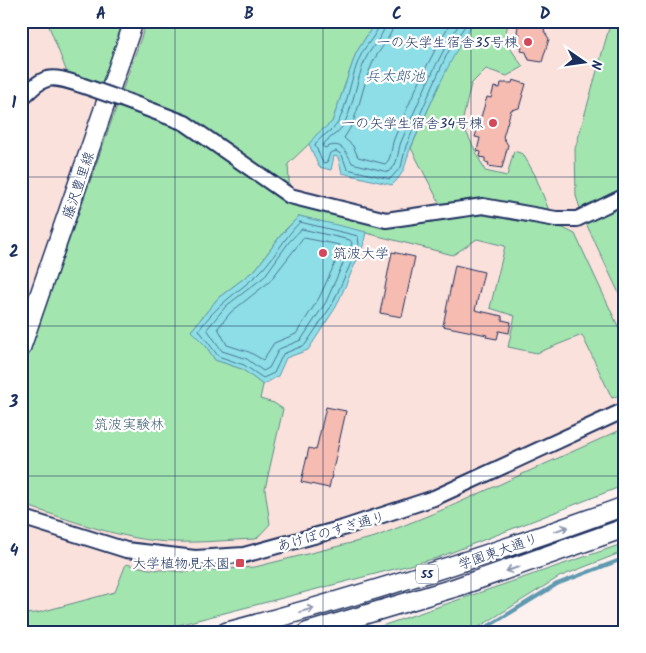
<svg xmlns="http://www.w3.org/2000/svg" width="646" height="653" font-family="Kalam,'Klee One',sans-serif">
	<rect width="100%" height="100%" fill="#fdf1ef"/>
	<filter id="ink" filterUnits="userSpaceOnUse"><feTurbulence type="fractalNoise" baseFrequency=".02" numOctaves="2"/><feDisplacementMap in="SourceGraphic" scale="10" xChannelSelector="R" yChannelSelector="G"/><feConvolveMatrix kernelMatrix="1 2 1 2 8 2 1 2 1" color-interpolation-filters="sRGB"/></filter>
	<g filter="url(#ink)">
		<path fill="#fbe1dc" d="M21,21h604v464l-188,73 -286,74h-130z"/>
		<path fill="#a3e5af" stroke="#5f8a86" d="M47,21h76l-21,63 -34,-9z
			M147,21h229l-20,32 -24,69 -44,42 2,32 6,6 94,25 80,-14 93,15 12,6 50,107v52l-13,5 -30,-63 -45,18 -29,-6 7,-31 -25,-8 15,-62 -28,-7 -24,16 -154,-39 -16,16 -27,37 -38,29 -27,33 15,15 9,14 27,9 21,16 -3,14 14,4 9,6 -18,80 5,35 -14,15c-27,1 -56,4 -83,3 -49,-1 -106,-23 -152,-38v-128z
			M474,21h35l-5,18 19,28 -16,9 -21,-7 -15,15 -9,39 23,48 22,5 7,-25 9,3 12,21 15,38 -52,-10 -31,-3 -26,6 -30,-58 41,-92z
			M611,21h14v163l-4,6 -40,21 -5,-15 -1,-47z
			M625,198v108l-42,-89z
			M625,428v57l-188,73 -286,74h-130v-18l16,-1 78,-21 11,-28 23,5 37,3 69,-5 120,-30 72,-29z
			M625,543v8l-66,26 -88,55h-107z"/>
		<path fill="#8ddee6" stroke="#5f98b0" d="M376,21h98c-25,39 -43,82 -62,124 -8,17 -4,25 -20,40l-50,-12 -4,-16 -4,-1 -3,14 -12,-3 -10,-23 7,-9 16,-13 24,-69z
			M299,216l67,16 -3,14 -27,61 -28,43 -22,8 -8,18 -15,9 -21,-16 -27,-9 -9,-14 -15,-15 27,-33 38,-29 25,-34z"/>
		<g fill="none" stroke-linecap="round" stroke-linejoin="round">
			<path stroke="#497594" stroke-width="1" d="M380,21c-1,12 -14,23 -19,34 -10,19 -14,54 -24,69 -6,8 -17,12 -22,21l8,18 4,-1 3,-9 6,-2 6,4 5,14 43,10 11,-12 5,-21 41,-92 21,-33
				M386,21c-1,14 -14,25 -20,37 -10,21 -13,53 -24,69 -5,8 -15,11 -20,19l3,2c16,-8 21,3 27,15l36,9c11,-6 9,-20 13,-30 18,-41 36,-84 60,-121
				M394,21c-1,16 -15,28 -21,41 -12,25 -13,54 -29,76l9,8 5,11 27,7c7,-5 6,-17 9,-25 16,-38 36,-84 58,-118
				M300,222l58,14 1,9 -27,60 -27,40 -22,9 -9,19 -11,5 -19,-13 -26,-9 -19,-26c18,-26 37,-36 59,-56 16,-15 26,-36 42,-52z
				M302,229l48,11 2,3 -26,59 -25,38 -22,9 -10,19 -6,3 -16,-12 -25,-8 -15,-22 19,-23 38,-29 25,-35z
				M304,238l36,7 2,3 -23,50 -23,36 -22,9 -11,17 -14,-8 -22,-7 -9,-17 13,-16 38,-30z"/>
			<path stroke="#5f98b0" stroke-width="4" d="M479,632l78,-48 68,-26"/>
		</g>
		<path fill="#f6bbb1" stroke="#1b2f5e" d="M519,21h28l-3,10 5,8 -7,23 -13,-2 -3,-8 -5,-1 1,-4 -5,-2 3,-11 -3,-2z
			M513,80l13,4 -7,24 -8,2 -8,27 5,8 -6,23 -14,-2 1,-3 -4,-1v-4l-5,-1 1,-5 -4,-1 3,-13 -5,-1 12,-40 4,1 3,-11 6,1 1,-5h11z
			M392,252l23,5 -13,60 -22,-4z
			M455,265l29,7 -9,38 27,6v4l9,2 -2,11 -10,-2 -2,8 -11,-2 1,-2 -44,-9z
			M326,407l20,4 -17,77 -28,-6 8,-34 7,2z"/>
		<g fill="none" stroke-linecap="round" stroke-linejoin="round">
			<g stroke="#1b2f5e" stroke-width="18">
				<path id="minor" d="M21,99c24,-24 27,-25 60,-14
					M124,100l61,23 105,73 96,24 97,-14 73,13h21l48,-23
					M21,517l105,33 69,8 49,-3 99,-27 91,-30 191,-88"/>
			</g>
			<g stroke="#1b2f5e" stroke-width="21">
				<path id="major" d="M21,348l113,-327
					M226,632c135,-36 267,-78 399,-126
					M307,632l150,-45 168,-59"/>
			</g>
			<use href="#minor" stroke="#fff" stroke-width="14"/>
			<use href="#major" stroke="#fff" stroke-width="18"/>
			<g stroke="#1b2f5e" stroke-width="18" stroke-linecap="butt">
				<path id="minor-bridge" d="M81,85l43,15"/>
			</g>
			<use href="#minor-bridge" stroke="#fff" stroke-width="14"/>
		</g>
		<defs><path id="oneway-shaft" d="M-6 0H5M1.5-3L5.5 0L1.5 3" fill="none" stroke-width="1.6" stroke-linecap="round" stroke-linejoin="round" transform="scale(1.25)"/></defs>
		<g stroke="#8d97ae">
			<use href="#oneway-shaft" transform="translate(561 529) rotate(-20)"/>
			<use href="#oneway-shaft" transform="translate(513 569) rotate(161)"/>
			<use href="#oneway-shaft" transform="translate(307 610) rotate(-15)"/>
		</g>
	</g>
	<path fill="none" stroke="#1b2f5e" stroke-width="1" stroke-opacity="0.55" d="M175,21v611M323,21v611M471,21v611M21,177h604M21,326h604M21,476h604"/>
	<g fill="#d1495b" stroke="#fff" stroke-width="2">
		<circle cx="528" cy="42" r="5"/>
		<circle cx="493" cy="123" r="5"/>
		<circle cx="323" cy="253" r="5"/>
		<rect x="235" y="558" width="10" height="10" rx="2.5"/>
	</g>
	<g text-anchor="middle" stroke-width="4.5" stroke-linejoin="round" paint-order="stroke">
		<rect fill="#fff" stroke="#5f6d8e" stroke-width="1" x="416" y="564.5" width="22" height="19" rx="4"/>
		<g font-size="12" font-weight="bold" fill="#1b2f5e">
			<text x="427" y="578">55</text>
		</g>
		<g font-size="14" fill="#1b2f5e" stroke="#fff" text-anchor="end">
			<text x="518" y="47">一の矢学生宿舎35号棟</text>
			<text x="483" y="128">一の矢学生宿舎34号棟</text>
			<text x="333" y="258" text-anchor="start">筑波大学</text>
			<text x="230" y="568">大学植物見本園</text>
		</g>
		<g font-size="14" fill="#1b2f5e" stroke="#fff">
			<text transform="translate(78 185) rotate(-71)" y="5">藤沢豊里線</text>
			<text transform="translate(331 531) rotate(-16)" y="5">あけぼのすぎ通り</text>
			<text transform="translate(498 551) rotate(-19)" y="5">学園東大通り</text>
		</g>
		<g font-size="14" fill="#3d5c72" stroke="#fff">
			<text x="129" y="429">筑波実験林</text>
		</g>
		<g font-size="15" font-style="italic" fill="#385b80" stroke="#fff">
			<text x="395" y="81">兵太郎池</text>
		</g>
	</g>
	<rect width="646" height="653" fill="none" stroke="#fff" stroke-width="55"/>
	<g transform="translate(584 62) rotate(103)" stroke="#ffffff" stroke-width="4" paint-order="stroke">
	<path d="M0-4L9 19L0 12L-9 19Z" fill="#1b2f5e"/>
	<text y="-8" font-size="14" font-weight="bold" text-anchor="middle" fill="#1b2f5e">N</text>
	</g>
	<rect x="28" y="28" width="590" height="598" fill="none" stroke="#1b2f5e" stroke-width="2"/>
	<g font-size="16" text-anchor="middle" font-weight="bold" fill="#1b2f5e">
		<text x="101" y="19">A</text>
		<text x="249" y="19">B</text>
		<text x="397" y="19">C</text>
		<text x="545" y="19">D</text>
		<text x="14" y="108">1</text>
		<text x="14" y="257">2</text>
		<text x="14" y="407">3</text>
		<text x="14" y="556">4</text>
	</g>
</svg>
